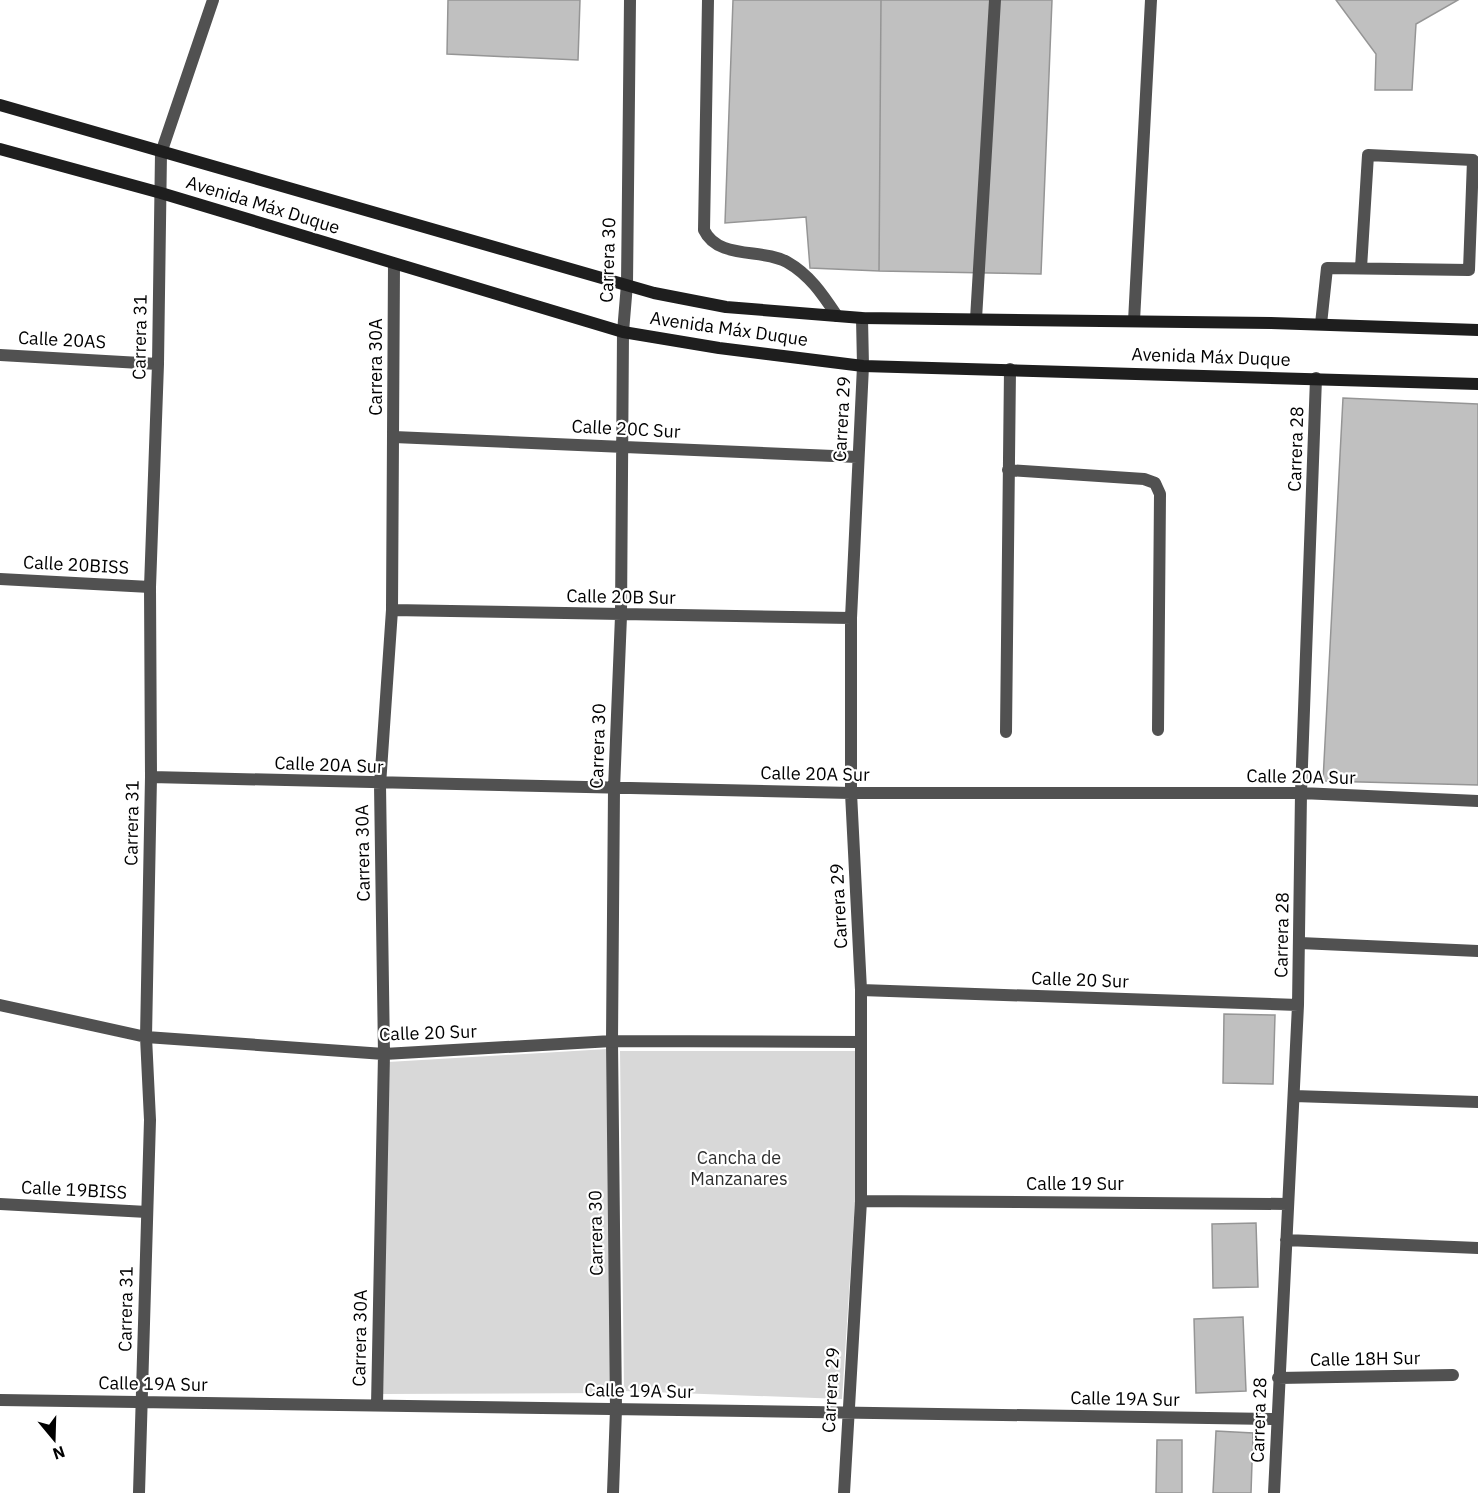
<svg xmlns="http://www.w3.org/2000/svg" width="1478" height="1493" font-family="'IBM Plex Sans',sans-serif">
	<rect width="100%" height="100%" fill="#fff"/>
	<path fill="#d8d8d8" d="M607,1049l4,344 -228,1 5,-332z
		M620,1051h236l-1,151 -13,197 -218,-8z"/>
	<path fill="#c0c0c0" stroke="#959595" stroke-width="1.5" d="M448,0h132l-2,60 -131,-6z
		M733,0h148l-2,271 -69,-3 -4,-51 -81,6z
		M881,0h171l-11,274 -162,-3z
		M1336,0h122l-42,24 -4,66h-37l1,-36z
		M1343,398l135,6v381l-155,-4z
		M1224,1014l51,1 -2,69 -50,-1z
		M1256,1223l2,64 -45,1 -1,-64z
		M1243,1317l3,74 -50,2 -2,-74z
		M1216,1431l37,2 -2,60h-38z
		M1157,1440h25v53h-26z"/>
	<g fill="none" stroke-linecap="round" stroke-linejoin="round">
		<path stroke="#515151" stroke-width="12" d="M708,0l-4,230c14,30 59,18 83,32 23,13 36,33 50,54
			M161,153l52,-153
			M976,319l19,-319
			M1134,321l17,-321
			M1321,324l6,-56 142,2 4,-110 -105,-5 -7,113"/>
		<path stroke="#515151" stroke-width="12" d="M612,1041l4,368"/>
		<path stroke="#515151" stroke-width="12" d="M0,355l158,9
			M394,437l463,20
			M1008,470l136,9 11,4 5,11 -2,236
			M0,579l150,8
			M392,610l459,8
			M1006,732l4,-363
			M151,777l700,16h450l177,8
			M1300,943l178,8
			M861,990l437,15
			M0,1005l146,32 238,17 228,-13 249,1
			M612,1041l2,-252 7,-173 2,-284 4,-48 3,-284
			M1294,1096l184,6
			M861,1201l427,3
			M0,1204l147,8
			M1286,1240l192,8
			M1278,1378l175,-3
			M0,1400l1277,19
			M377,1405l7,-351 -4,-269 12,-175 2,-346
			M139,1493l11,-373 -4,-83 5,-260 -1,-190 8,-223 3,-211
			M613,1493l3,-84
			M844,1493l17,-292v-211l-10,-197v-175l12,-252 -1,-48
			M1274,1493l24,-488 3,-212 15,-415"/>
		<path stroke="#1e1e1e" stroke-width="12" d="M0,105l654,188 72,14 136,11 409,5 207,7
			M0,149l161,44 462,139 96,16 144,18 615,18"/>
	</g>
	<g text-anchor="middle" stroke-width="4.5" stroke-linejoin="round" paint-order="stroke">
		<g font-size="18" fill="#000" stroke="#fff">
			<text transform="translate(263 205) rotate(17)" y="6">Avenida Máx Duque</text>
			<text transform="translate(608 260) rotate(-88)" y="6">Carrera 30</text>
			<text transform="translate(729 329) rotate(8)" y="6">Avenida Máx Duque</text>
			<text transform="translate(140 337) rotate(-89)" y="6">Carrera 31</text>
			<text transform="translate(62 340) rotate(3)" y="6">Calle 20AS</text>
			<text transform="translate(1211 357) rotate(2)" y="6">Avenida Máx Duque</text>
			<text transform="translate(376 367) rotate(-90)" y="6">Carrera 30A</text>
			<text transform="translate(842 419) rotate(-87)" y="6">Carrera 29</text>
			<text transform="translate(626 429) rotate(3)" y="6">Calle 20C Sur</text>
			<text transform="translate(1296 449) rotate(-88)" y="6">Carrera 28</text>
			<text transform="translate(76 565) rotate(3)" y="6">Calle 20BISS</text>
			<text transform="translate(621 597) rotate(1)" y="6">Calle 20B Sur</text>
			<text transform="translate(598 746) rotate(-88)" y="6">Carrera 30</text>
			<text transform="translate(329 765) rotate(2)" y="6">Calle 20A Sur</text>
			<text transform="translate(815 774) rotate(1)" y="6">Calle 20A Sur</text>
			<text transform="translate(1301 777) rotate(1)" y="6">Calle 20A Sur</text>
			<text transform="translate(132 823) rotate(-89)" y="6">Carrera 31</text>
			<text transform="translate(363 853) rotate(-91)" y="6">Carrera 30A</text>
			<text transform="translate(839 906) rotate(-93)" y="6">Carrera 29</text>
			<text transform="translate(1282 935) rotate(-89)" y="6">Carrera 28</text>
			<text transform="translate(1080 980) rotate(2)" y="6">Calle 20 Sur</text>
			<text transform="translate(428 1033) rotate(-2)" y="6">Calle 20 Sur</text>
			<text x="1075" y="1190">Calle 19 Sur</text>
			<text transform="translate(74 1190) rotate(3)" y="6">Calle 19BISS</text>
			<text transform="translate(596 1233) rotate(-91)" y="6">Carrera 30</text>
			<text transform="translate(126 1309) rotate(-89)" y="6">Carrera 31</text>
			<text transform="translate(360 1338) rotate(-89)" y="6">Carrera 30A</text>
			<text transform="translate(1365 1359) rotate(-1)" y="6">Calle 18H Sur</text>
			<text transform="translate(153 1384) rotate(1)" y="6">Calle 19A Sur</text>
			<text transform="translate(831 1390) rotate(-87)" y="6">Carrera 29</text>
			<text transform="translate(639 1391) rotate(1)" y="6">Calle 19A Sur</text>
			<text transform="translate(1125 1399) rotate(1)" y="6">Calle 19A Sur</text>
			<text transform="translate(1259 1420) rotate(-88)" y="6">Carrera 28</text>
		</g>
		<g font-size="18" fill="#2f2f2f" stroke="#fff">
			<text x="739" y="1164">Cancha de<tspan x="739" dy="21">Manzanares</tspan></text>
		</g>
	</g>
	<g transform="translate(54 1439) rotate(161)" stroke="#ffffff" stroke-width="4.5" paint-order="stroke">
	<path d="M0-4.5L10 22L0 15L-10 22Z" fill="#000000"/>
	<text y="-9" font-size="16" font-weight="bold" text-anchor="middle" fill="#000000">N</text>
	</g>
</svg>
